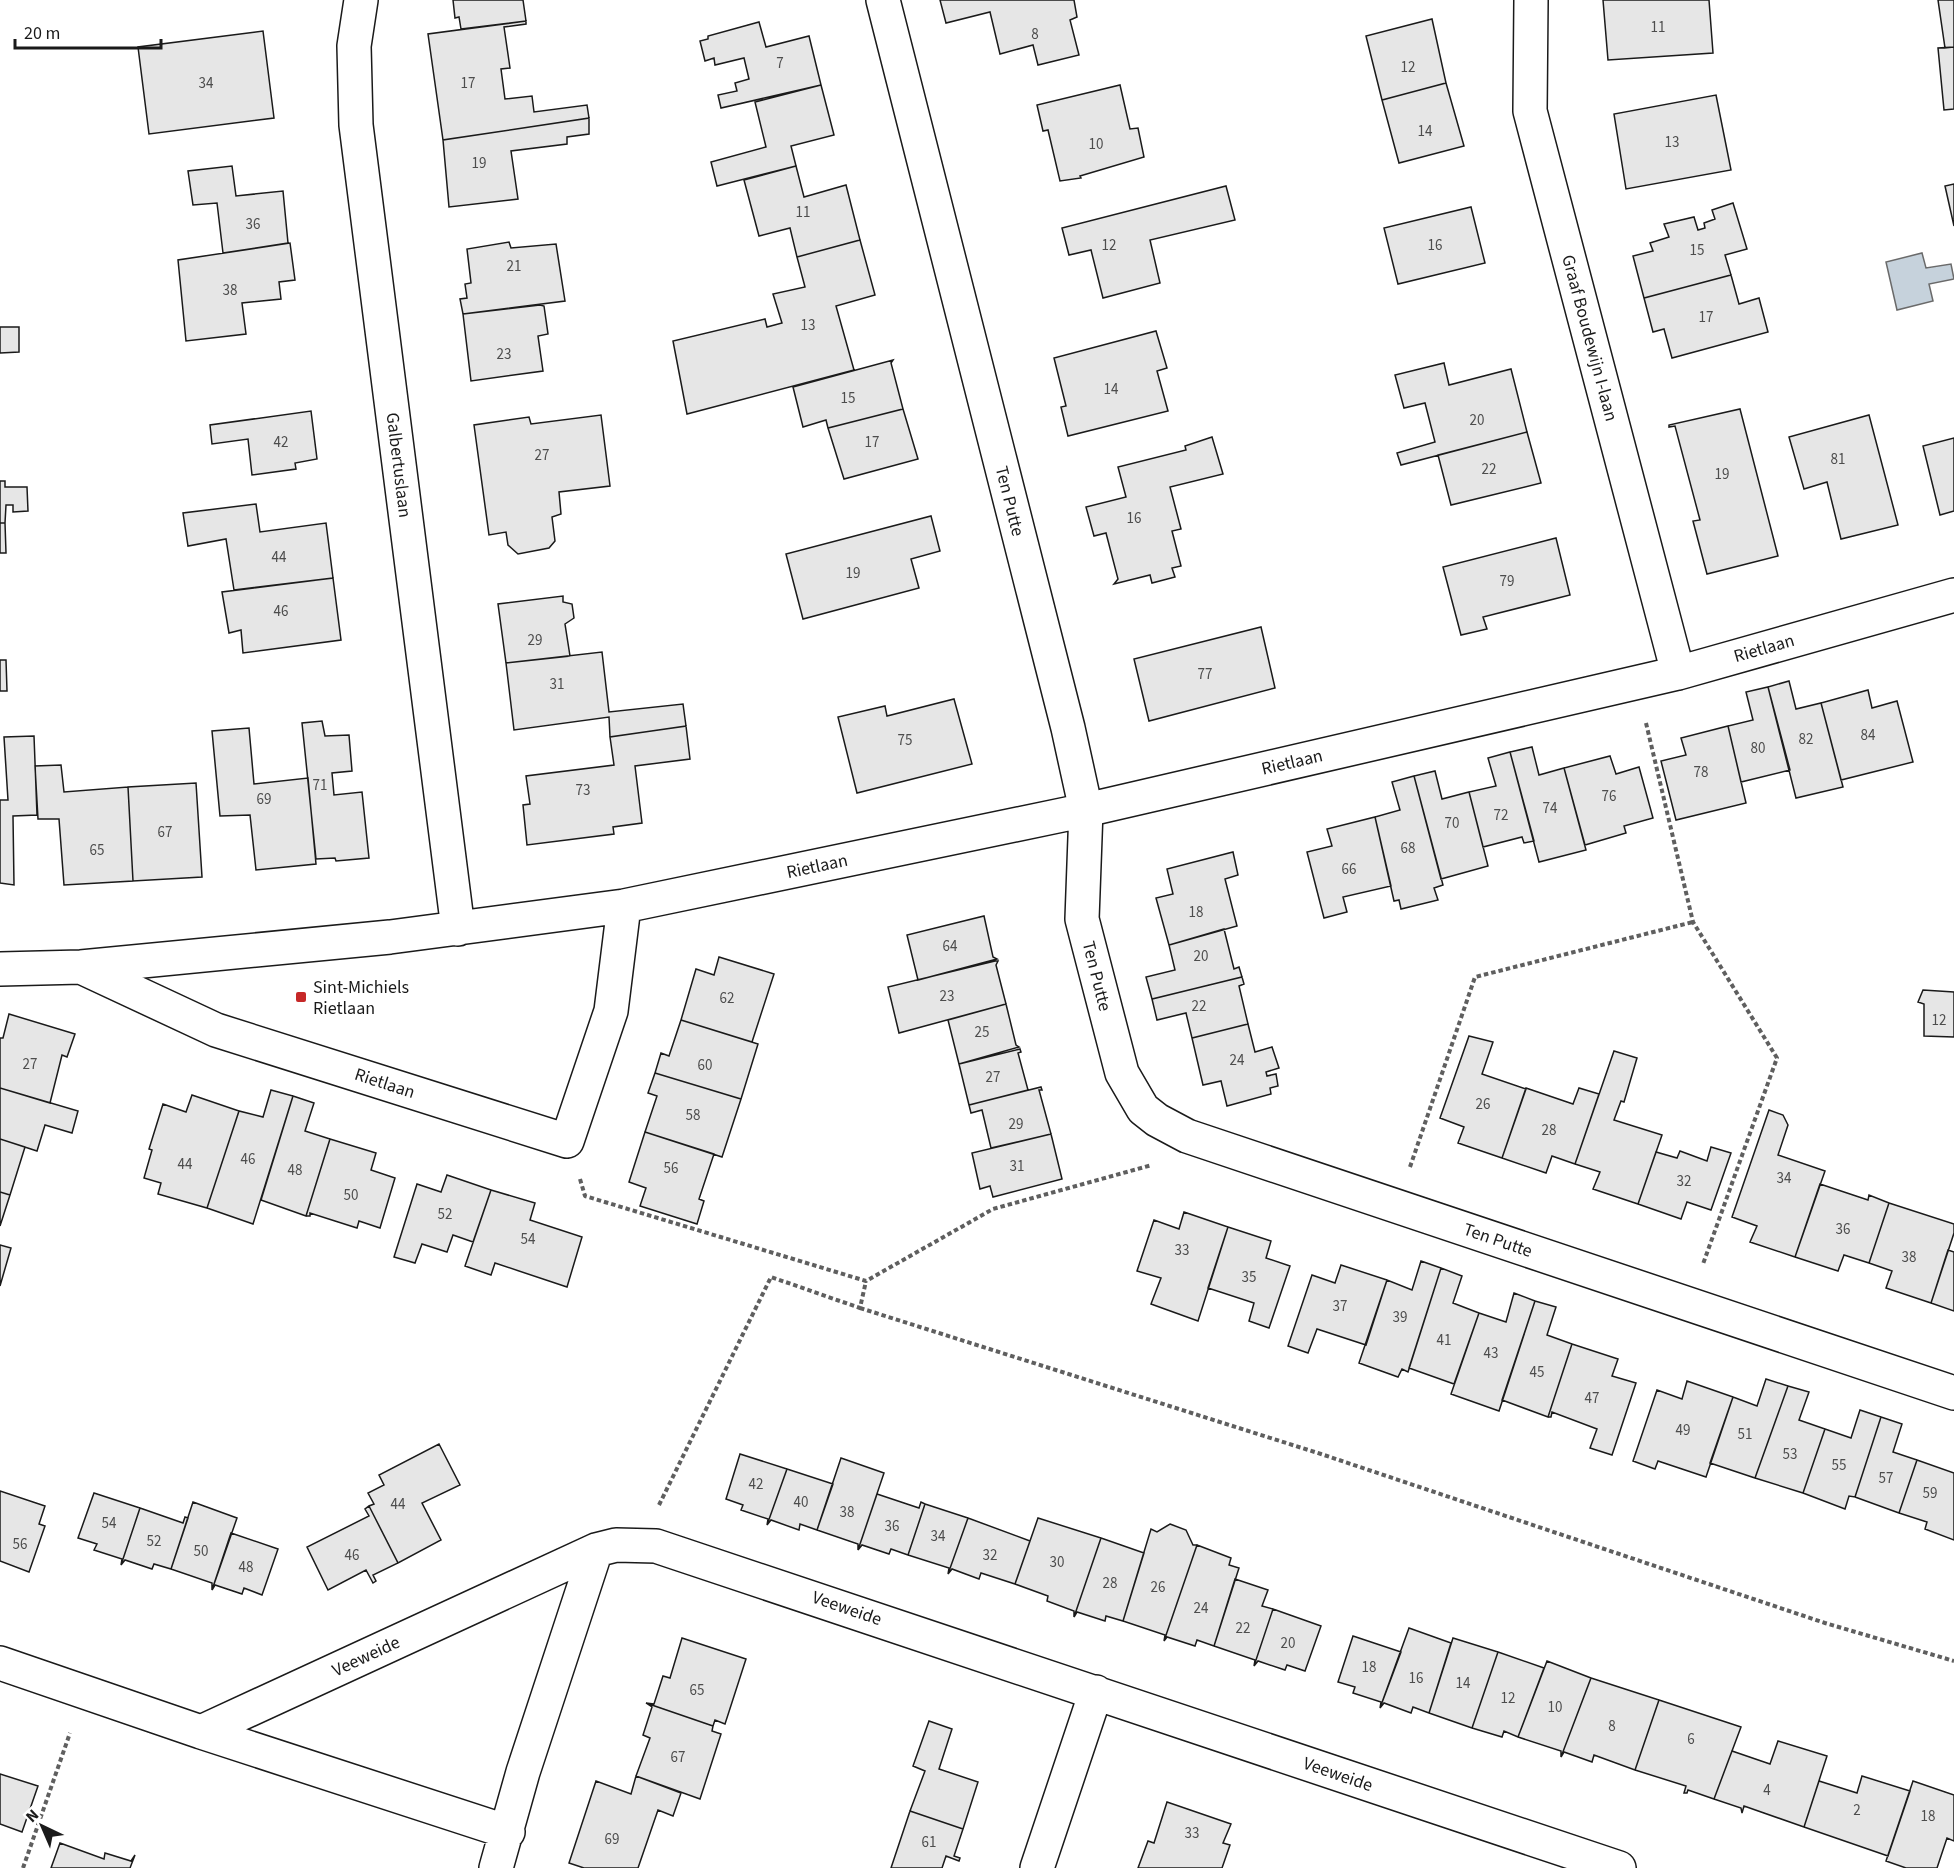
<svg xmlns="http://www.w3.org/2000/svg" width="1954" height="1868" font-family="'Source Sans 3',sans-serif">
	<rect width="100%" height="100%" fill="#fff"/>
	<path fill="#c6d2dc" stroke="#6a6a6a" stroke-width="1.5" d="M1922,253l4,15 25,-4 3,15 -25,5 4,17 -36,9 -11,-48z"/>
	<path fill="#e6e6e6" stroke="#1a1a1a" stroke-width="1.5" d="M453,0h70l3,21 -65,8 -2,-12 -4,1z
		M940,0h134l3,17 -7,3 9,35 -41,10 -5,-20 -33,9 -10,-42 -44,11z
		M1603,0h106l4,53 -105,7z
		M1938,0h16v47l-9,1z
		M1432,19l14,64 -64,17 -16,-64z
		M526,21v3l-22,3 6,41 -9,1 4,30 27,-3 2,16 53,-7 2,13 -146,22 -15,-106z
		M759,22l7,25 43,-11 12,49 -100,23 -3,-13 19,-4 -2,-8 14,-4 -5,-21 -29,7 -1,-7 -9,3 -5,-20 8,-2v-3z
		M263,31l11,87 -125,16 -11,-87z
		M1954,47v62l-10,1 -6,-62z
		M1446,83l18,63 -65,17 -17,-63z
		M821,85l13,50 -43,11 5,20 -79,20 -6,-24 55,-15 -11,-45z
		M1120,85l10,44 8,-1 6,29 -64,19 1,2 -21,3 -12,-51 -5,1 -6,-26z
		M1716,95l15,75 -105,19 -12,-75z
		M589,118v16l-22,3v7l-56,7 7,48 -69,8 -6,-67z
		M232,166l4,30 47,-5 5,52 -65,10 -6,-50 -24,2 -5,-34z
		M796,166l8,31 42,-12 14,55 -63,17 -7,-29 -31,8 -15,-56z
		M1954,184v42l-9,-40z
		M1226,186l9,34 -85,20 10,43 -57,15 -12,-48 -22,5 -7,-27z
		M1733,203l14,46 -22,6 6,20 -87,23 -11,-42 20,-5 -3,-8 19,-6 -5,-13 30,-7 4,13 7,-2 -1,-5 11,-4 -3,-9z
		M1471,207l14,56 -87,21 -14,-56z
		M860,240l15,55 -39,11 18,64 -167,44 -14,-73 92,-22 2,8 15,-4 -9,-29 32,-7 -8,-30z
		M509,242l2,6 45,-4 9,57 -102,13 -3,-15 7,-1 -2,-14 6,-1 -4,-34z
		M290,243l5,37 -16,2 2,17 -39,4 4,31 -60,7 -8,-81z
		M1731,275l8,29 20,-6 9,34 -96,26 -8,-29 -11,3 -9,-34z
		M540,305l4,1 4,28 -10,2 5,35 -72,10 -8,-67z
		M0,327h19v25l-19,1z
		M1156,331l11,37 -10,3 11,40 -100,25 -7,-29 5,-1 -12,-48z
		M893,360l-2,3 12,46 -75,19 -2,-8 -23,7 -10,-40z
		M1444,363l5,22 62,-16 16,63 -126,33 -4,-12 38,-11 -10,-39 -21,5 -9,-33z
		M903,409l15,50 -74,20 -16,-51z
		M1740,409l38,147 -71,18 -14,-53 7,-1 -25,-94 -6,1v-2z
		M311,411l6,48 -22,4 1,6 -44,6 -4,-36 -36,5 -2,-19z
		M601,415l9,71 -51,6 2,22 -9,3 3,24 -6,7 -31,6 -10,-9 -2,-13 -17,3 -15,-110 55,-8 2,7z
		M1869,415l29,110 -57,14 -14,-57 -23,7 -15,-52z
		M1527,432l14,51 -90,22 -13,-50z
		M1212,437l11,37 -53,13 11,42 -9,2 9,35 -9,2 3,9 -23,6 -2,-8 -36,9 4,-5 -12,-46 -12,3 -8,-29 40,-10 -8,-30 68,-17 -1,-4z
		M1954,438v73l-14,4 -17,-69z
		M0,481h5v6h22l1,24 -15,1v-7h-7l-1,18h-5z
		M256,504l4,28 66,-9 7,55 -99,12 -8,-51 -38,7 -5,-33z
		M931,516l9,35 -29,8 8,29 -116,31 -17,-65z
		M0,523h5l1,30h-6z
		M1556,538l14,57 -87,22 4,12 -26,6 -18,-68z
		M333,578l8,62 -98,13 -2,-23 -12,3 -7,-41z
		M563,596v6l9,2 2,14 -9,6 5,32 -64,7 -8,-59z
		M1261,627l14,61 -126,33 -15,-62z
		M602,652l7,60 74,-8 3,22 -76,11 -1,-20 -95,13 -8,-67z
		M0,660h6l1,31h-7z
		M1789,681l7,28 25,-6 22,84 -47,11 -28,-111z
		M1768,687l22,83 -49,12 -13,-56 25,-6 -7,-28z
		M1868,690l4,18 25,-7 16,61 -72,18 -20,-77z
		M954,699l18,65 -115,29 -19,-76 47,-11 2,10z
		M322,721l3,15 24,-1 3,36 -20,2 2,22 28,-3 7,66 -33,3 -1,-3 -19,1 -14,-136z
		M686,726l4,33 -55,7 7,57 -29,4 1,7 -87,11 -4,-40 7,-1 -4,-28 88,-11 -4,-28z
		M1728,726l18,77 -70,17 -15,-59 25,-6 -5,-17z
		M249,728l5,56 54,-6 8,86 -60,6 -6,-55 -30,1 -8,-85z
		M34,736l3,79 -24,1 1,69 -14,-2v-83h8l-4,-63z
		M1532,747l7,28 25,-7 22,82 -47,12 -29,-110z
		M1510,752l24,89 -10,2 -2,-6 -39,10 -14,-55 27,-6 -8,-28z
		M1610,756l6,18 23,-7 14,51 -29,8 2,7 -41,12 -21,-77z
		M61,765l3,27 64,-5 5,94 -69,4 -5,-66h-21l-3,-53z
		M1435,771l7,28 27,-7 19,74 -47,13 -27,-103z
		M1414,776l29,109 -9,3 4,12 -37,9 -2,-9 -5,1 -19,-84 25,-7 -8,-28z
		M196,783l6,94 -69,4 -5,-94z
		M1375,817l16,69 -48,11 4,15 -23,6 -17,-66 25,-6 -5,-17z
		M1233,852l5,23 -13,4 12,47 -68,19 -13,-47 17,-4 -6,-25z
		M984,916l9,41 4,2 -79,21 -11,-45z
		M1224,929l10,40 5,-2 3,10 -90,22 -6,-22 29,-7 -6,-25z
		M719,957l55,17 -22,68 -71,-22 15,-51 18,6z
		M995,961h3l-2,4 10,39 -107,29 -11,-46z
		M1242,977l2,7 -5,2 9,38 -56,14 -6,-25 -29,7 -5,-21z
		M1923,990l31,2v45l-30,-1v-32l-6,-2z
		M1006,1004l10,41 3,2 -60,17 -11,-44z
		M9,1014l66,20 -8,23 -5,-2 -12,48 -50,-15v-50h3z
		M681,1020l77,24 -17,55 -86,-26 6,-20 8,3z
		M1248,1024l7,28 17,-5 7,21 -13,4 1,4 9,-2 2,12 -8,2 1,6 -44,12 -6,-25 -18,4 -11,-47z
		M1469,1036l24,6 -11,32 44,15 -24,69 -44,-15 6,-16 -24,-9z
		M1020,1049l1,3 -3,1 10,37 -59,15 -10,-41z
		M1614,1051l23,7 -13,44 -3,-1 -7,19 48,15 -24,69 -45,-15 7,-17 -25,-8z
		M655,1073l86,26 -19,58 -77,-25 12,-36 -9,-3z
		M1041,1087l1,3h-3l12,44 -60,14 -9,-38 -11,3 -2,-8z
		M0,1088l78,23 -6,22 -27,-8 -8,26 -37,-12z
		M1526,1088l47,16 6,-16 20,6 -24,70 -23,-8 -6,17 -44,-15z
		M271,1090l22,6 -40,128 -46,-16 32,-97 24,6z
		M192,1095l47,16 -32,97 -49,-14 3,-11 -17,-5 8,-28 -3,-1 14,-45 23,8z
		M293,1096l21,7 -9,28 25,8 -24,77 -45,-16z
		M1769,1110l14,5 5,10 -10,30 47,16 -30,86 -45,-15 7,-16 -25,-9z
		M645,1132l69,22 -15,45 5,2 -7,23 -57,-18 6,-18 -17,-6z
		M1051,1134l11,45 -69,18 -3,-11 -10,3 -8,-36z
		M0,1139l25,8 -15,48 -10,-3z
		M330,1139l46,14 -5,17 24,8 -15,50 -21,-7 -2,7 -47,-15v3h-4z
		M1711,1147l20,6 -20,57 -24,-8 -6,17 -43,-15 18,-52 21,6 3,-7 27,10z
		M447,1175l44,15 -18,52 -20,-7 -6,17 -25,-8 -7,19 -21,-6 23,-73 24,8z
		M1820,1184l48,16 1,-5 20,8 -20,60 -25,-8 -6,16 -43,-14z
		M491,1190l44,13 -5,17 52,17 -15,50 -72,-24 -4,12 -26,-9z
		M0,1192l10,3 -10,31z
		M1889,1203l65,21v9l-23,70 -45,-15 6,-17 -23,-8z
		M1184,1212l44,15 -30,94 -47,-17 10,-26 -24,-7 17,-51 25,9z
		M1228,1227l43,14 -5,17 24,8 -21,62 -20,-7 5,-18 -46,-15z
		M0,1245l11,3 -11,38z
		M1948,1250l6,2v59l-23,-8z
		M1421,1261l20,7 -33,104 -6,-3 -4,8 -39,-14 28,-83 25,10z
		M1341,1265l46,15 -21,65 -49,-16 -9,24 -20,-7 24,-71 23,8z
		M1441,1268l21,8 -9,27 26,10 -25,71 -45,-16z
		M1514,1293l21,8 -36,110 -48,-17 28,-81 27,9z
		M1535,1301l21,6 -9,28 25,9 -24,73 -46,-17z
		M1572,1344l46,15 -6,17 24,7 -24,72 -22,-7 7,-19 -45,-17 -1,5h-3z
		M1766,1379l22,7 -33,92 -45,-15 23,-66 24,9z
		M1687,1381l46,16 -27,80 -48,-16 -3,8 -22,-8 24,-71 25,9z
		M1788,1386l21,6 -10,28 26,9 -22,64 -48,-15z
		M1860,1410l21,7 -26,80 -6,-1 -4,13 -42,-16 22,-64 26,9z
		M1881,1417l21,7 -9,28 24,8 -18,53 -44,-16z
		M439,1444l21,41 -38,18 19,37 -43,23 -29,-57 5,-2 -6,-11 16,-8 -5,-10z
		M740,1454l47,15 -20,56 1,-6 -27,-9 2,-5 -17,-6z
		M841,1458l43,15 -26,77v-6l-41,-14z
		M1917,1460l37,13v67l-29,-11 2,-7 -28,-9z
		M787,1469l46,15 -16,46 -17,-6 -1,6 -28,-10 -4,5z
		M0,1491l45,15 -6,18 6,2 -16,46 -29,-11z
		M94,1493l46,15 -19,57 1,-6 -28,-9 3,-6 -19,-6z
		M877,1494l42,14 2,-6 4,2 -17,51 -17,-6 -2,5 -27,-9 -4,5z
		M193,1502l44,16 -25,72v-7l-41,-14z
		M925,1504l43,14 -20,56 1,-6 -41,-13z
		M369,1506l29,57 -25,12 3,6 -3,2 -7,-13 -38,20 -21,-43 62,-31 -4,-7z
		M140,1508l43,15 2,-6 3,1 -17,51 -17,-5 -2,5 -27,-9 -4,5z
		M968,1518l62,23 -15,43 -34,-11 -2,6 -27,-10 -4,5z
		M1038,1518l63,20 -27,79v-6l-27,-10 1,-5 -33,-12z
		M1170,1524l16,6 7,15h4l-33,96 1,-6 -42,-14 28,-92 6,3z
		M231,1533l47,16 -16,46 -18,-7 -2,6 -27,-9 -3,5z
		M1101,1538l43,15 -21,68 -17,-5 -1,5 -28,-9 -3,5z
		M1197,1545l34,13 -2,7 10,3 -25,78 -17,-6 -2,6 -28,-9 -3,4z
		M1235,1579l33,11 -6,16 11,3 -19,57 1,-6 -41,-14z
		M1273,1609l48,17 -16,45 -18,-6 -2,5 -27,-9 -4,5z
		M1409,1628l42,15 -22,70 -16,-6 -2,6 -27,-10 -4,5z
		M1353,1636l48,16 -21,56 1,-6 -28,-9 2,-6 -17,-5z
		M682,1638l64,21 -21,65 -10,-4 -2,6 -67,-23 8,1 9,-28 7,2z
		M1453,1638l45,14 -26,76 -43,-15z
		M1498,1652l46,16 -26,69 -14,-6 -2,6 -30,-9z
		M1547,1661l44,17 -30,79v-6l-43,-14z
		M1591,1678l68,22 -24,70 -41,-15 -2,7 -28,-10 -3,5z
		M1659,1700l82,27 -27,72 -26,-9 -1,3h-3l2,-7 -51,-16z
		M646,1703l67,23 -1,5 9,3 -21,65 -64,-23 14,-38 -7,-3 9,-28z
		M929,1721l23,8 -13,40 39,13 -15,47 -53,-18 15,-40 -12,-5z
		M1778,1741l49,15 -23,71 -60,-21 -2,7 -1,-5 -27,-9 18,-48 38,13z
		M0,1774l38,12 -16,46 -22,-8z
		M636,1776l45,17 -8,23 -15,-6 -20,58h-54l-15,-5 27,-82 35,13z
		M1862,1776l48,15 -22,65 -84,-29 15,-46 38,12z
		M1913,1781l41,14v46l-7,-3 -10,30h-31l-20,-7z
		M1167,1802l64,22 -8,19 7,2 -8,23h-84l10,-27 6,2z
		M910,1811l53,18 -9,27 6,2 -1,3 -13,-5 -4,12h-51z
		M60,1843l44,16 1,-6 26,8 4,-6 -5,13h-79z"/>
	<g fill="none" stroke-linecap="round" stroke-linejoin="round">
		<g stroke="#1a1a1a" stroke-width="36">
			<path id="minor" d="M361,0l-7,46 2,79 102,804
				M883,0l185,728 18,82 -4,109 40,154 21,36 14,11 30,16 767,257
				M1531,0l-1,111 148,562
				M81,967l135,63 351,111 44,-130 13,-105
				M0,969l81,-2 309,-30 234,-31 462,-96 592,-137 276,-78
				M0,1663l201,69 395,-182 20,-5 40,1 963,322
				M201,1732l307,100
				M496,1868l27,-96 73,-222
				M1037,1868l59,-176"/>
		</g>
		<path stroke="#5f5f5f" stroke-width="4" stroke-dasharray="4.5 3" stroke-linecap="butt" d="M1646,723l47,199 84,136 -74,206
			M1410,1167l65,-190 218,-55
			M580,1179l5,17 281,85 127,-72 159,-44
			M860,1308l461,146 504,169 129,38
			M659,1505l112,-228 89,31 6,-27
			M23,1868l47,-135"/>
		<use href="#minor" stroke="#fff" stroke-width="33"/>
	</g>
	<rect fill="#c62828" stroke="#fff" stroke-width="2" x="295" y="991" width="12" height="12" rx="3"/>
	<g text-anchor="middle" stroke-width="4.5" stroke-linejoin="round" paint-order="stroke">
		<g font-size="15" fill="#4d4d4d">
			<text x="1658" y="32">11</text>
			<text x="1035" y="39">8</text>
			<text x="780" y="68">7</text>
			<text x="1408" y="72">12</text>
			<text x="206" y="88">34</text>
			<text x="468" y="88">17</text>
			<text x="1425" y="136">14</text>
			<text x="1672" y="147">13</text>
			<text x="1096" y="149">10</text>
			<text x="479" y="168">19</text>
			<text x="803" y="217">11</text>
			<text x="253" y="229">36</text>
			<text x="1109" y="250">12</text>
			<text x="1435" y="250">16</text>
			<text x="1697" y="255">15</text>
			<text x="514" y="271">21</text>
			<text x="230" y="295">38</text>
			<text x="1706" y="322">17</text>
			<text x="808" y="330">13</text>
			<text x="504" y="359">23</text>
			<text x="1111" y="394">14</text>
			<text x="848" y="403">15</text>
			<text x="1477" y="425">20</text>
			<text x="281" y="447">42</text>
			<text x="872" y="447">17</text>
			<text x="542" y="460">27</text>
			<text x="1838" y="464">81</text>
			<text x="1489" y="474">22</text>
			<text x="1722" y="479">19</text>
			<text x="1134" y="523">16</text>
			<text x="279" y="562">44</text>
			<text x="853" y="578">19</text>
			<text x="1507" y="586">79</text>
			<text x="281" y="616">46</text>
			<text x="535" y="645">29</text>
			<text x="1205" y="679">77</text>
			<text x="557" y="689">31</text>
			<text x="1868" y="740">84</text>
			<text x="1806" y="744">82</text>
			<text x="905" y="745">75</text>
			<text x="1758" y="753">80</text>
			<text x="1701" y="777">78</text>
			<text x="320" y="790">71</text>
			<text x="583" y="795">73</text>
			<text x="1609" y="801">76</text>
			<text x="264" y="804">69</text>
			<text x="1550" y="813">74</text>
			<text x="1501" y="820">72</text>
			<text x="1452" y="828">70</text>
			<text x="165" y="837">67</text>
			<text x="1408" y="853">68</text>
			<text x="97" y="855">65</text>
			<text x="1349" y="874">66</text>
			<text x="1196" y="917">18</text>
			<text x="950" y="951">64</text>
			<text x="1201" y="961">20</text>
			<text x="947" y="1001">23</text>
			<text x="727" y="1003">62</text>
			<text x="1199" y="1011">22</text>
			<text x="1939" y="1025">12</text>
			<text x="982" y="1037">25</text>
			<text x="1237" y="1065">24</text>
			<text x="30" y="1069">27</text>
			<text x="705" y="1070">60</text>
			<text x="993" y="1082">27</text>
			<text x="1483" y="1109">26</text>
			<text x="693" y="1120">58</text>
			<text x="1016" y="1129">29</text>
			<text x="1549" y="1135">28</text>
			<text x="248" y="1164">46</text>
			<text x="185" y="1169">44</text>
			<text x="1017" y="1171">31</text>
			<text x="671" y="1173">56</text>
			<text x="295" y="1175">48</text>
			<text x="1784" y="1183">34</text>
			<text x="1684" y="1186">32</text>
			<text x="351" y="1200">50</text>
			<text x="445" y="1219">52</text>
			<text x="1843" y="1234">36</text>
			<text x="528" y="1244">54</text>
			<text x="1182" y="1255">33</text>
			<text x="1909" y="1262">38</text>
			<text x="1249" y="1282">35</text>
			<text x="1340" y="1311">37</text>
			<text x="1400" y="1322">39</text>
			<text x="1444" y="1345">41</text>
			<text x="1491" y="1358">43</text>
			<text x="1537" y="1377">45</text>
			<text x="1592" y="1403">47</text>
			<text x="1683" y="1435">49</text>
			<text x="1745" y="1439">51</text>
			<text x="1790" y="1459">53</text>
			<text x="1839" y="1470">55</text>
			<text x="1886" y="1483">57</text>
			<text x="756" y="1489">42</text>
			<text x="1930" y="1498">59</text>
			<text x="801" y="1507">40</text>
			<text x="398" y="1509">44</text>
			<text x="847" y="1517">38</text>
			<text x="109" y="1528">54</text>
			<text x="892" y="1531">36</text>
			<text x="938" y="1541">34</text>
			<text x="154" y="1546">52</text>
			<text x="20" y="1549">56</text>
			<text x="201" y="1556">50</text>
			<text x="352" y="1560">46</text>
			<text x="990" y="1560">32</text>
			<text x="1057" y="1567">30</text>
			<text x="246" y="1572">48</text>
			<text x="1110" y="1588">28</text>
			<text x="1158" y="1592">26</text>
			<text x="1201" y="1613">24</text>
			<text x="1243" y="1633">22</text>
			<text x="1288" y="1648">20</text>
			<text x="1369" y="1672">18</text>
			<text x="1416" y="1683">16</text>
			<text x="1463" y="1688">14</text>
			<text x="697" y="1695">65</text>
			<text x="1508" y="1703">12</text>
			<text x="1555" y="1712">10</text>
			<text x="1612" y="1731">8</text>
			<text x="1691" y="1744">6</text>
			<text x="678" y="1762">67</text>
			<text x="1767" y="1795">4</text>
			<text x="1857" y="1815">2</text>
			<text x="1928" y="1821">18</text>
			<text x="1192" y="1838">33</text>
			<text x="612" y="1844">69</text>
			<text x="929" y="1847">61</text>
		</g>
		<g font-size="18" fill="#1a1a1a" stroke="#fff">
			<text transform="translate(1590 338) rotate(75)" y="6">Graaf Boudewijn I-laan</text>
			<text transform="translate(399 465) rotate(83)" y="6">Galbertuslaan</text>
			<text transform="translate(1010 501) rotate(76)" y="6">Ten Putte</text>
			<text transform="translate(1764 648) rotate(-16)" y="6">Rietlaan</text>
			<text transform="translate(1292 762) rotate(-13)" y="6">Rietlaan</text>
			<text transform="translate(817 866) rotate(-12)" y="6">Rietlaan</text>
			<text transform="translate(1097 976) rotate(76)" y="6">Ten Putte</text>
			<text transform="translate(385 1083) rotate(18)" y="6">Rietlaan</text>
			<text transform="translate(1498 1240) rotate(19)" y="6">Ten Putte</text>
			<text transform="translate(847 1608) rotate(19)" y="6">Veeweide</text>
			<text transform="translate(366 1656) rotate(-25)" y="6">Veeweide</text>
			<text transform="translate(1338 1774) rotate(19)" y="6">Veeweide</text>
		</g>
		<g font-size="18" fill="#1a1a1a" stroke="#fff" text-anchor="start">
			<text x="313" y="993">Sint-Michiels<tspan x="313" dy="21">Rietlaan</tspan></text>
		</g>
	</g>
	<g transform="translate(42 1826) rotate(316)" stroke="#ffffff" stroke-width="4.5" paint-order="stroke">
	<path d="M0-4.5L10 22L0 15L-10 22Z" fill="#1a1a1a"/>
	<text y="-9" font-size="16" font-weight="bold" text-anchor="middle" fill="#1a1a1a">N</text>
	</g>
	<path d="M15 39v9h146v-9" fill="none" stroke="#1a1a1a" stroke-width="3"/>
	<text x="24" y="39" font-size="18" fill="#1a1a1a" stroke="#ffffff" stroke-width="4.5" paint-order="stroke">20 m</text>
</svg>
